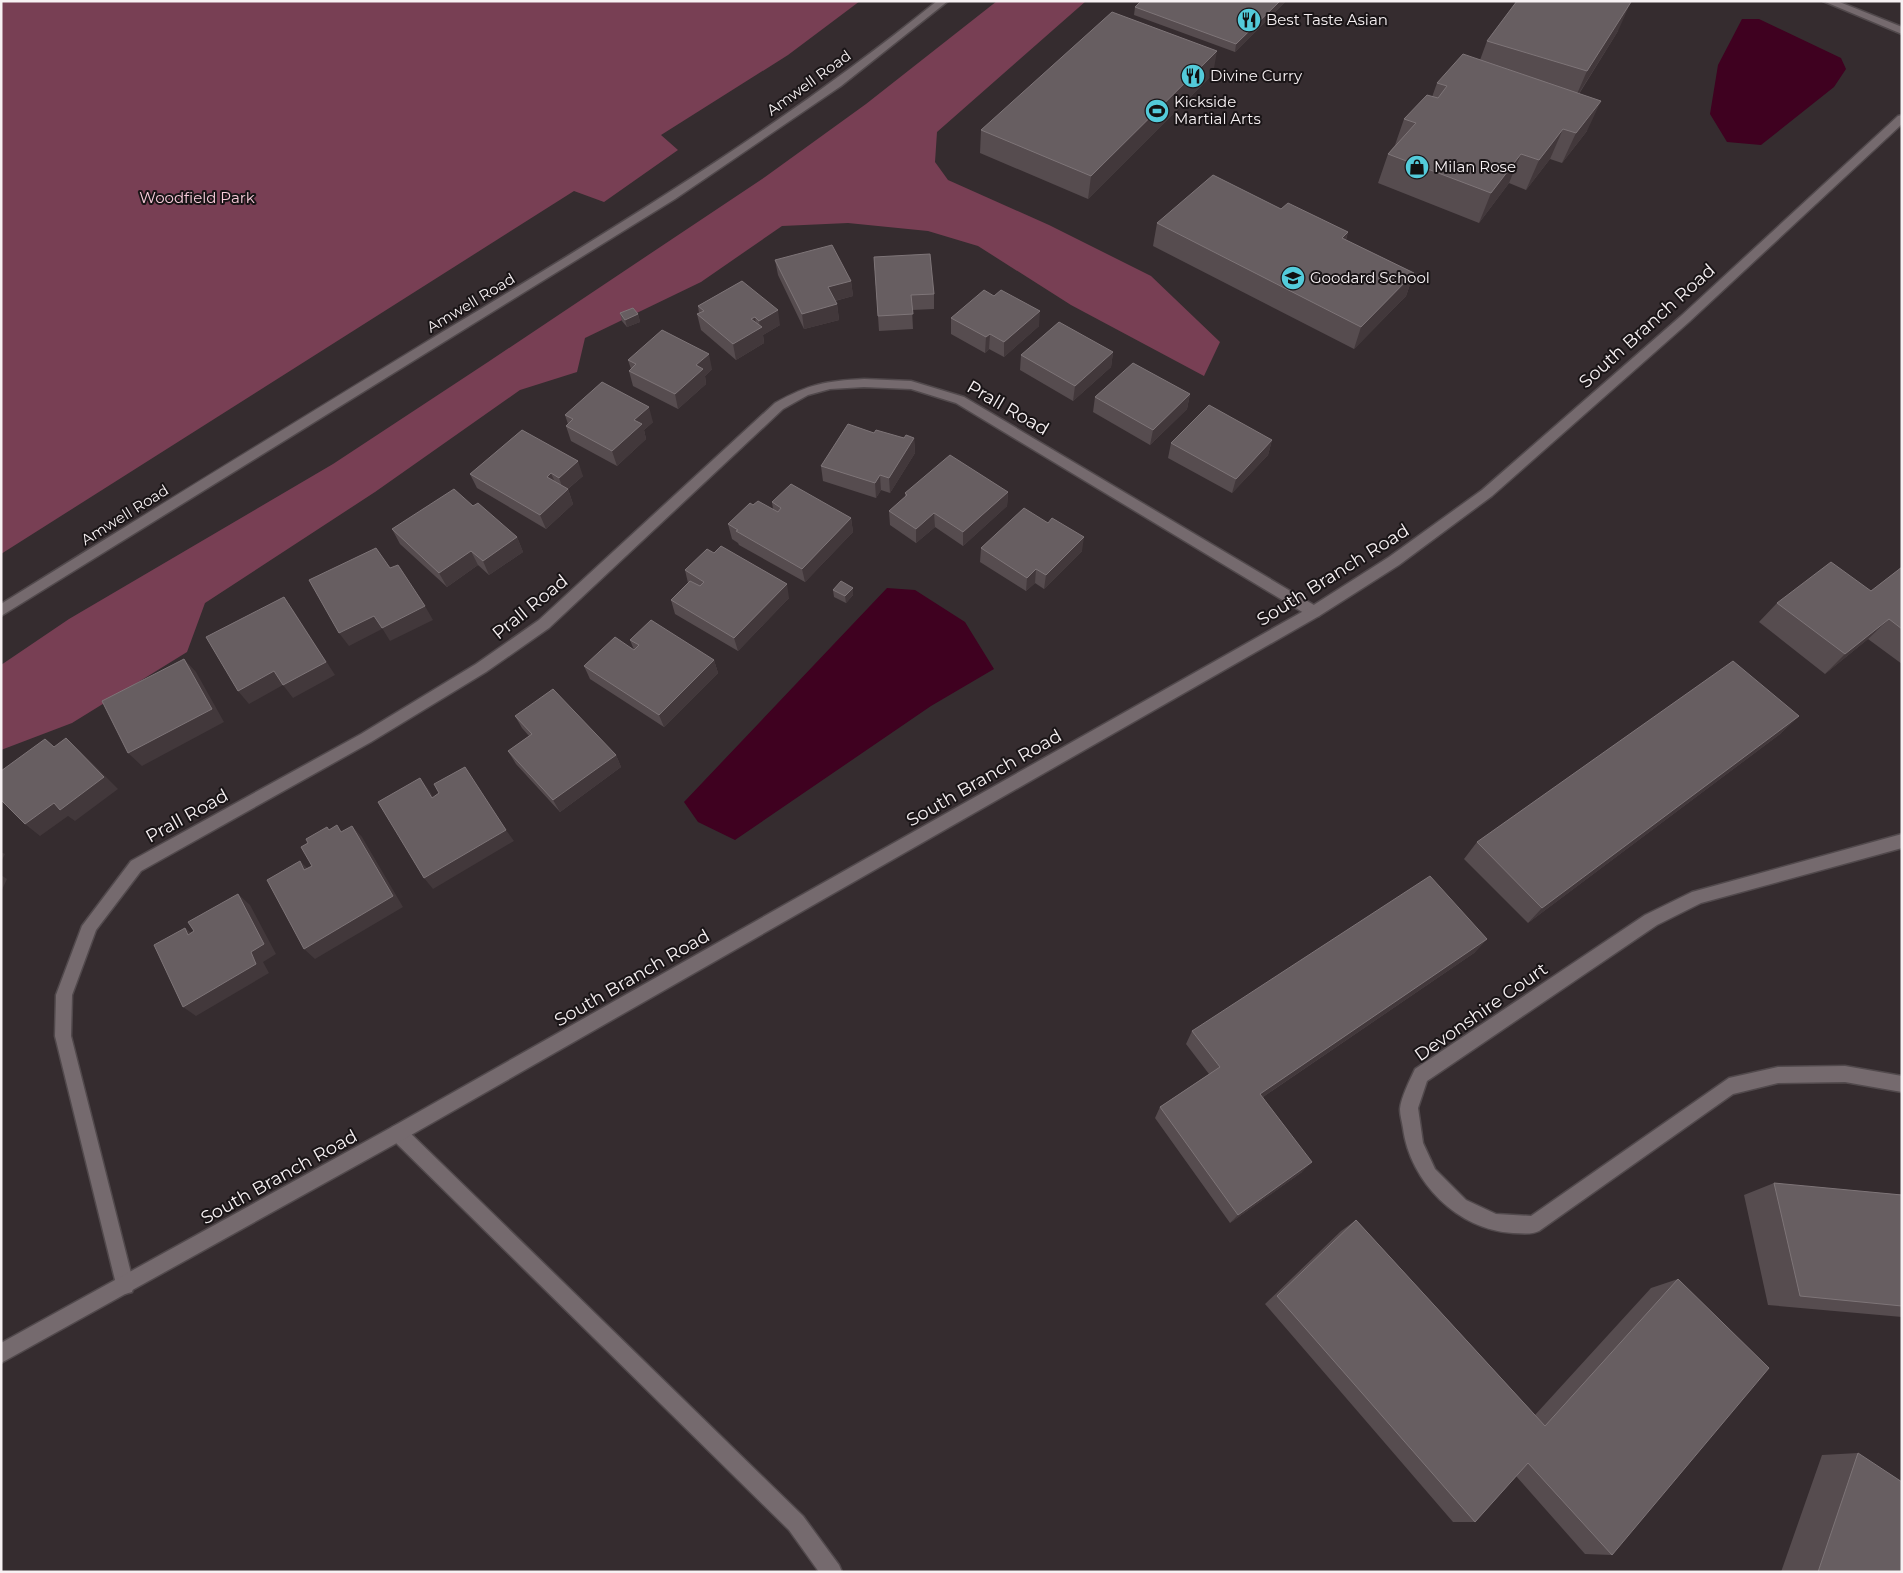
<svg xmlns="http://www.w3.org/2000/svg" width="1903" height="1573" font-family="Montserrat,sans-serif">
	<rect width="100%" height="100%" fill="#352c2f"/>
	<path fill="#783f54" d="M1,1h859l-72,54 -127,80 17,15 -74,52 -30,-11 -573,363z
		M997,1h89l-149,131 -2,30 13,18 101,45 102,51 69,66 -16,34 -133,-71 -93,-59 -50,-15 -80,-8 -66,3 -81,56 -116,56 -8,34 -57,18 -145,102 -170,111 -18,49 -115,71 -71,27v-85l68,-46 264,-155 155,-102 277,-185 101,-73z"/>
	<path fill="#3f0120" d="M1742,19h17l82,39 5,11 -12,18 -73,58 -34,-3 -17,-28 8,-49z
		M887,588l28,2 50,32 29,47 -63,37 -196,134 -37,-18 -14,-20z"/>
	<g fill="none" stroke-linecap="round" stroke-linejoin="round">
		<g stroke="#51494c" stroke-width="3">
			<path id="lane" d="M1902,834v14l-201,55 -44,22 -230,156 -9,27 5,35 12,26 31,31 30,14 35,2 198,-138 49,-11 67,-1 57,10v16l-57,-10 -67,1 -45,11 -194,137c-8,4 -17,2 -26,2 -55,-3 -103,-51 -110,-105 -1,-6 -3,-13 -3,-19 1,-12 10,-29 15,-40l230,-154 47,-23z
				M398,1124l6,3 399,389 36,49 3,7h-23l-30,-42 -397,-391 -3,-6 3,-6z"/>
		</g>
		<g stroke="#51494c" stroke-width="3">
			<path id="street" d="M864,379l47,2 53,16 355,211 2,4 -2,4 -5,1 -5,-1 -353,-213 -45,-14 -47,-2 -34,2 -22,6 -25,14 -234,219 -63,44 -115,70 -230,129 -45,59 -24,65 -1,41 63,249 -2,7 -7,2 -7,-2 -63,-256 1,-41 26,-69 49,-65 230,-127 115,-70 63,-44 236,-217c34,-19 50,-22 89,-24z"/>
		</g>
		<g stroke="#51494c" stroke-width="3">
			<path id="secondary" d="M937,1h11l-107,85 -166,113 -674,417v-12c149,-93 299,-185 448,-276 168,-101 335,-203 488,-327z
				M1823,1h14l65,26v7z
				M1902,115v9l-213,198 -197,174 -93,69 -80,51 -915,523 -403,224v-20l391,-216 917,-519 80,-51 93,-67 199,-174 217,-200z"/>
		</g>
		<use href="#lane" fill="#756a6e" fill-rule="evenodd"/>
		<use href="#street" fill="#756a6e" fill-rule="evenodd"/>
		<use href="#secondary" fill="#756a6e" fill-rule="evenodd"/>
	</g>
	<path fill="#564c4f" d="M1286,1l-51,51 -101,-37 1,-8z
		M1618,31l-39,63 8,37 -25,32 -12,-4 -24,31 -17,-7 -30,40 -101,-40 10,-29 7,-9 9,-26 28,-22 5,-14 43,-23 7,-19z
		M1213,74l-125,125 -108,-46 1,-23z
		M1281,209l67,23 -2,8 68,33 -8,23 -52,53 -201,-103 4,-23z
		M874,257l60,37v15l-22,1 1,19 -34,2z
		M775,260l76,21 2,15 -18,5 2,3 2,16 -35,9 -26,-54z
		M742,281l38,44 -17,10 1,8 -28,17 -35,-30 -4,-16 2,-1 -1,-7z
		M620,313l18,1 2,8 -13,5 -5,-6z
		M951,318l88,8 -35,31 -15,-8 -4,4 -34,-19z
		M1113,352l-2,15 -38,34 -53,-31 1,-15z
		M628,360l84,9 -7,7 1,8 -28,25 -45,-23 -4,-15 2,-2z
		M1190,394l-3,15 -37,36 -57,-33 2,-15z
		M565,415l88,7 -9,8 2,9 -29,27 -46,-25 -5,-15 2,-2z
		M522,430l61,46 -15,13 5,15 -27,25 -69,-41 -7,-14z
		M874,433l30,5h10l1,15 -25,40 -9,-3 -5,8 -53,-17 -2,-15z
		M1272,440l-4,15 -36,38 -64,-35 3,-15z
		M1008,492l-1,14 -44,40 -28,-19 -19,16 -26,-18 -1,-14 16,-14v-4z
		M772,502l79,16 2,14 -48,50 -66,-37 -1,-2 -6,-4 -4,-15 25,-19 20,4z
		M473,506l44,31 6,15 -34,23 -11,-10 -31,22 -47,-43 -8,-15z
		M981,548l101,3 -38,38 -9,-6 -9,8 -46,-29z
		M1902,567v97l-34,-25 -43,35 -66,-52 18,-19 94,-12z
		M685,570l104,28 -51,53 -63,-37 -4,-14 17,-17z
		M833,590l20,5 -7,8 -12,-6z
		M630,640l84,20 4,13 -54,54 -74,-48 -6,-13 50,-16z
		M515,716l101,39 5,12 -61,45 -44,-48 -8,-13 21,-15 -7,-8z
		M1799,716l-19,18 -252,189 -64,-64 13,-17z
		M1487,939l-13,14 -211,144 39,75 -72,51 -75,-105 5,-11 49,-33 -23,-30 6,-13z
		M1774,1183l128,12v122l-134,-12 -24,-110z
		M1356,1220l179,195 116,-127 27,-9 -66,276 -27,-1 -69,-78 -41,46h-22l-188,-218 76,-73z
		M1858,1453l44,119h-121l41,-117z"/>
	<path fill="#42383b" d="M1280,1h6l-51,51 1,-8z
		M1631,2l-13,29 -44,70 13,-30z
		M1217,51l-4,23 -125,125 3,-23z
		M1601,101l-14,30 -25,32 14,-30z
		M1563,129l-13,30 -24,31 13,-30z
		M1521,154l-12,29 -30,40 12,-30z
		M1348,232l-7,23 1,-17z
		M1414,273l-8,23 -52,53 7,-22z
		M851,281l2,15 -23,6 -2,-15z
		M837,304l2,16 -35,9 -2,-15z
		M778,310l2,15 -17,10 1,8 -28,17 -3,-16 18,-25 4,-2 2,13 3,-2 -1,-7z
		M1040,311l-1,15 -35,31v-15z
		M638,314l2,8 -13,5 -2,-7z
		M990,334l-1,15 -4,4 1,-16z
		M1113,352l-2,15 -38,34 2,-15z
		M709,354l3,15 -7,7 1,8 -28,25 -3,-15 21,-29z
		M1190,394l-3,15 -37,36 3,-15z
		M649,407l4,15 -9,8 2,9 -29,27 -5,-15 22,-31z
		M914,438l1,15 -25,40 -1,-15z
		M1272,440l-4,15 -36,38 4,-14z
		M578,461l5,15 -19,16 -5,-14z
		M551,473l6,14 -10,-10z
		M880,475l1,15 -5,8 -1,-15z
		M568,489l5,15 -27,25 -6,-14z
		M1008,492l-1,14 -44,40v-14z
		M934,513l1,14 -19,16v-14z
		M851,518l2,14 -48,50 -3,-13z
		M517,537l6,15 -34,23 -6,-14z
		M1084,537l-2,14 -38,38 2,-14z
		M471,551l7,14 -31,22 -8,-14z
		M1036,569l-1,14 -9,8 1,-13z
		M787,584l2,14 -51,53 -4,-13z
		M853,588v7l-7,8 -1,-7z
		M284,597l10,14 41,64 -42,23 -10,-13 -34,19 -11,-13z
		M425,606l8,14 -43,21 -8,-13z
		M374,616l8,13 -33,17 -10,-13z
		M1889,619l-21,20 -43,35 20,-20z
		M184,659l12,13 28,50 -82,44 -14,-13z
		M714,660l4,13 -54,54 -5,-12z
		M1799,716l-19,18 -252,189 14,-15z
		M66,738l14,13 38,38 -43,32 -7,-5 -28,20 -15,-12z
		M616,755l5,12 -61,45 -7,-12z
		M420,778l9,12 11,19 -8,-11z
		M352,826l10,11 41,70 -88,52 -11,-10z
		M506,830l8,11 -81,48 -9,-11z
		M1,852l4,2 -4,8z
		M300,861l11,11 -7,-2z
		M1,875l6,4 -6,13z
		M238,894l12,11 26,49 -13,8 6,11 -73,43 -13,-9 68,-55z
		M185,928l13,10 -10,-3z
		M1487,939l-13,14 -223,152 9,-11z
		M1312,1162l-10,10 -72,51 8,-8z"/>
	<path fill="#675e61" stroke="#7e7578" d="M1141,1h139l-44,43 -101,-37z
		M1517,1h113l1,1 -44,69 -100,-30z
		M1112,12l105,39 -126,125 -110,-46z
		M1463,54l138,47 -25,32 -13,-4 -24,31 -18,-6 -30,39 -103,-39 28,-31 -12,-4 23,-24 11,3 9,-12 -10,-3z
		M1213,175l68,34 7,-6 60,29 -6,6 72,35 -53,54 -204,-104z
		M832,245l19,36 -23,6 9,17 -35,10 -27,-54z
		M930,254l4,40 -23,1 2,19 -35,2 -4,-59z
		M742,281l36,29 -19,11 -4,-4 -4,2 11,8 -29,17 -36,-30 7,-3 -6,-5z
		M984,290l10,6 7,-6 39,21 -36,31 -14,-8 -4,3 -35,-19z
		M633,308l5,6 -13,6 -5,-7z
		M1059,322l54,30 -38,34 -54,-31z
		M662,330l47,24 -13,11 7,4 -28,25 -46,-23 7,-7 -8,-4z
		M1133,363l57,31 -37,36 -58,-33z
		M602,382l47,25 -15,13 8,4 -30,27 -46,-25 7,-7 -8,-4z
		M1209,405l63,35 -36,39 -65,-36z
		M848,424l26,9 2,-3 28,8 2,-3 8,3 -25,40 -9,-3 -5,8 -54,-17z
		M522,430l56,31 -19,17 -8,-5 -4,4 21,12 -28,26 -70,-41z
		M950,455l58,37 -45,40 -29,-19 -18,16 -27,-18 18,-16 -2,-2z
		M791,484l60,34 -49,51 -66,-38 2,-1 -10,-6 22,-21 3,2 5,-4 20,11 3,-4 -9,-6z
		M454,489l19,17 5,-3 39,34 -34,24 -12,-10 -32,22 -47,-44z
		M1024,508l24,15 4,-5 32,19 -38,38 -10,-6 -9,9 -46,-30z
		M721,546l66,38 -53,54 -63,-38 19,-19 10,5 4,-4 -19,-12 22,-21 7,4z
		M376,548l14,20 8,-3 27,41 -43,22 -8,-12 -35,17 -30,-53z
		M1831,562l40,29 31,-24v62l-13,-10 -44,35 -68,-51z
		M841,581l12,7 -8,8 -12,-6z
		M284,597l42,65 -43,23 -9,-14 -36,20 -32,-54z
		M651,620l63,40 -55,55 -75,-49 31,-29 19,13 5,-5 -9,-5z
		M184,659l28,50 -84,44 -26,-52z
		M1733,661l66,55 -257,192 -65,-66z
		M553,689l63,66 -63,45 -45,-49 24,-17 -17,-18z
		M66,738l38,39 -44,33 -6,-7 -29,21 -24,-24v-29l44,-32 9,8z
		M465,767l41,63 -82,48 -46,-76 42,-24 12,20 7,-5 -5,-9z
		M337,825l4,7 11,-6 41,70 -89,53 -37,-69 33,-19 4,9 8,-4 -11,-19 7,-4 -2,-4 21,-12 2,3z
		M1430,876l57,63 -227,155 52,68 -74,53 -78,-108 60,-40 -28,-36z
		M238,894l26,50 -13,8 5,12 -73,43 -29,-62 31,-17 3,7 6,-4 -6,-9z
		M1774,1183l128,12v111l-102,-10z
		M1356,1220l189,206 133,-147 91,89 -157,187 -84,-92 -53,59 -198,-226z
		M1858,1453l44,29v90h-84z"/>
	<defs>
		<g id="restaurant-disc" transform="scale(1.25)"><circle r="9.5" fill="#53cbda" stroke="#1a1517"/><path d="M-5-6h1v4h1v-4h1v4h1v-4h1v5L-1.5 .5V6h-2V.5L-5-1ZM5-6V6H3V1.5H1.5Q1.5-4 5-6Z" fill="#111"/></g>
		<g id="stadium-disc" transform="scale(1.25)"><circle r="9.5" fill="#53cbda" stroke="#1a1517"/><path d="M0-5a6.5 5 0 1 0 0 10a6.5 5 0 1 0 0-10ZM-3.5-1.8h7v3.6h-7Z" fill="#111"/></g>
		<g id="shop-disc" transform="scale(1.25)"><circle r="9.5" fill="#53cbda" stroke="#1a1517"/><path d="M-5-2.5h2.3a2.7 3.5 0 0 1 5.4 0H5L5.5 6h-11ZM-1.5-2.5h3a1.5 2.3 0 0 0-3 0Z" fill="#111"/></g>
		<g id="school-disc" transform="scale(1.25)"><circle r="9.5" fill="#53cbda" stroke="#1a1517"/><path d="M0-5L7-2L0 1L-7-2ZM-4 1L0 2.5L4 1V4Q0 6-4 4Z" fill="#111"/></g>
	</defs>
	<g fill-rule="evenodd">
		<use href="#restaurant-disc" x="1249" y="20"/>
		<use href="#restaurant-disc" x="1193" y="76"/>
		<use href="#stadium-disc" x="1157" y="111"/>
		<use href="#shop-disc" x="1417" y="167"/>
		<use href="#school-disc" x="1293" y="278"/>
	</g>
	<g text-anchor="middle" stroke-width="4" stroke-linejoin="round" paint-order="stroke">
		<g font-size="15" fill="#f7f1f3" stroke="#1a1517" text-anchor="start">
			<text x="1266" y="25">Best Taste Asian</text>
			<text x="1210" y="81">Divine Curry</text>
			<text x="1174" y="107">Kickside<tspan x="1174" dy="17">Martial Arts</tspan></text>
			<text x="1434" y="172">Milan Rose</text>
			<text x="1310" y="283">Goodard School</text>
		</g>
		<g font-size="15" fill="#f7f1f3" stroke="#1a1517">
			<text transform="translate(809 83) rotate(-36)" y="5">Amwell Road</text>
			<text transform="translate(471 303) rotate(-31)" y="5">Amwell Road</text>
			<text transform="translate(125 515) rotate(-32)" y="5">Amwell Road</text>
		</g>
		<g font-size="15" fill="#f7ccda" stroke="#1a1517">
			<text x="197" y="203">Woodfield Park</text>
		</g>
		<g font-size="18" fill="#f7f1f3" stroke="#1a1517">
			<text transform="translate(1647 326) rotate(-42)" y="6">South Branch Road</text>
			<text transform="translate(1008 408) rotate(30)" y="6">Prall Road</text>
			<text transform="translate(1333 575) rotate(-32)" y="6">South Branch Road</text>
			<text transform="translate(530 607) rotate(-39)" y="6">Prall Road</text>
			<text transform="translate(984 778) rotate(-30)" y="6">South Branch Road</text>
			<text transform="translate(187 816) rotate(-29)" y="6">Prall Road</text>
			<text transform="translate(632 978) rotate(-30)" y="6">South Branch Road</text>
			<text transform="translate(1481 1012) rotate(-35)" y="6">Devonshire Court</text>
			<text transform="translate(279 1177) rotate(-29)" y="6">South Branch Road</text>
		</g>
	</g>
	<rect width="1903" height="1573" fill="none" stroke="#f7f1f3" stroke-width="5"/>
</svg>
